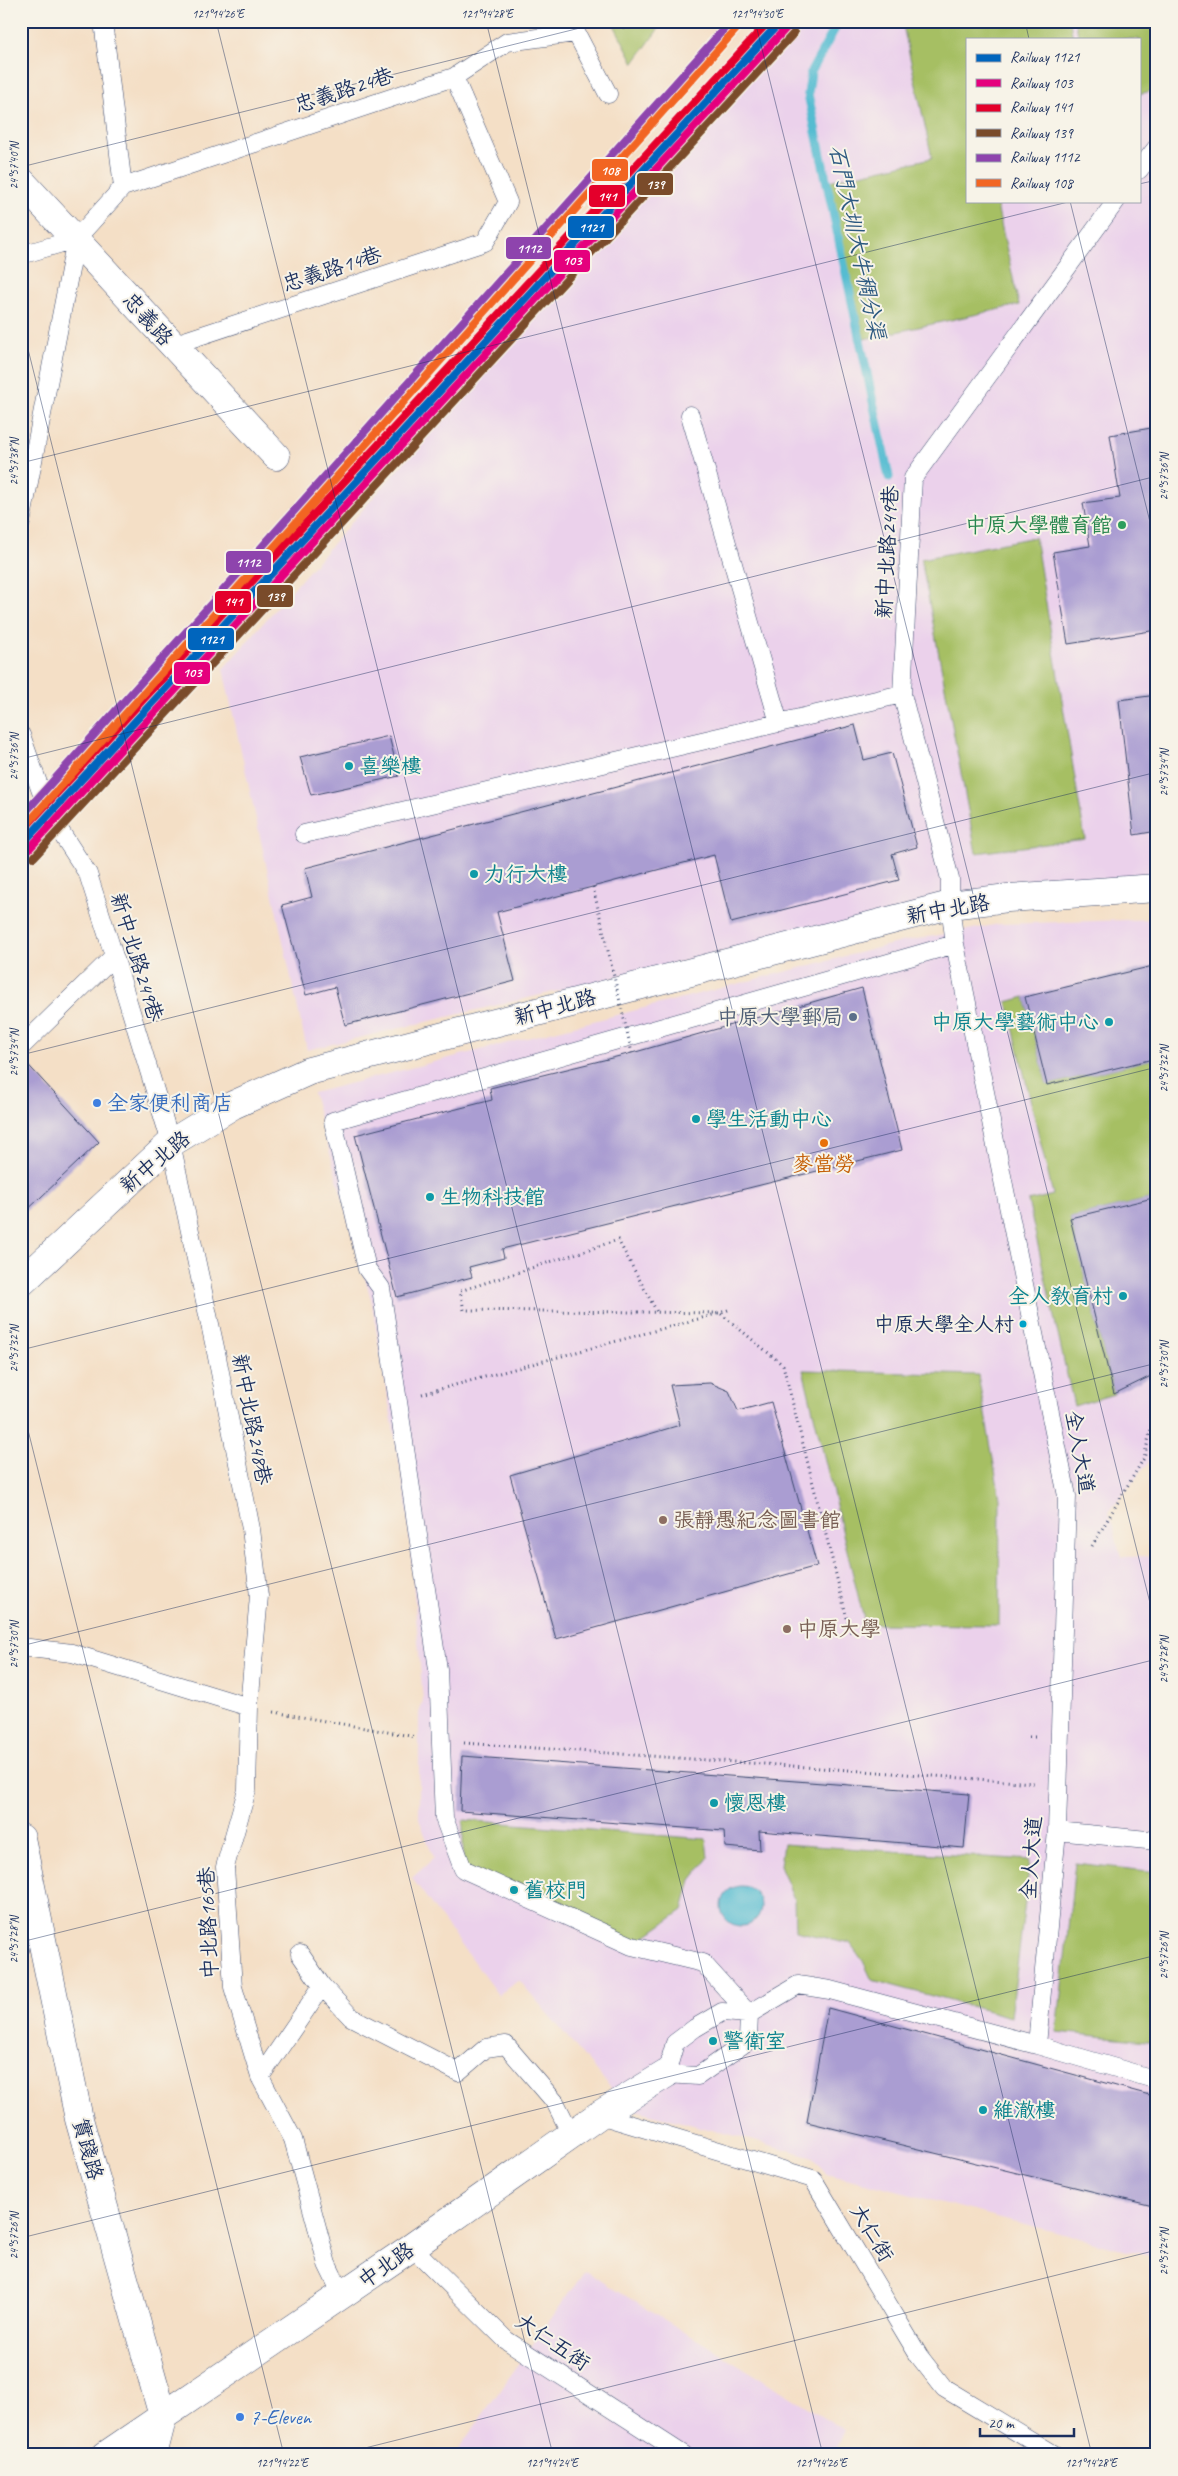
<svg xmlns="http://www.w3.org/2000/svg" width="1178" height="2476" font-family="Caveat,'LXGW WenKai TC',sans-serif">
	<rect width="100%" height="100%" fill="#f7f3e8"/>
	<filter id="ink" filterUnits="userSpaceOnUse"><feTurbulence type="fractalNoise" baseFrequency=".02" numOctaves="2"/><feDisplacementMap in="SourceGraphic" scale="10" xChannelSelector="R" yChannelSelector="G"/><feConvolveMatrix kernelMatrix="1 2 1 2 8 2 1 2 1" color-interpolation-filters="sRGB"/></filter>
	<filter id="wash" filterUnits="userSpaceOnUse"><feTurbulence type="fractalNoise" baseFrequency=".0096" numOctaves="4" result="noise"/><feDisplacementMap in="SourceGraphic" scale="20" xChannelSelector="R" yChannelSelector="G"/><feGaussianBlur stdDeviation="1.12" result="paint"/><feColorMatrix in="noise" values="0 0 0 0 0 0 0 0 0 0 0 0 0 0 0 0 0 1.4 0 .05"/><feComposite in="paint" operator="in"/></filter>
	<g filter="url(#wash)">
		<rect width="100%" height="100%" fill="#f4dfc6"/>
		<path fill="#ebd1eb" fill-rule="evenodd" d="M791,21h366v857l-137,4 -713,168 -84,-381zM967,39h172v162h-172z
			M1157,919v533l-48,60 12,45 36,-1v702l-331,-85 -15,-17 -183,-48 -109,-128 -21,15 -86,-117 22,-20 -15,-39v-106l4,-12 -16,-194 -36,-208 -58,-206 588,-151 99,-18z
			M585,2271l260,159 -11,25h-380z"/>
		<path fill="#a6bf64" stroke="#607761" d="M612,21h52l-30,42z
			M902,21h168l3,18h-106v162h29l23,104 -155,34 -35,-158 103,-23z
			M1075,21h82v69l-18,4v-55h-60z
			M1035,537l50,302 -109,14 -55,-294z
			M1025,997l22,88 110,-27v139l-87,21 44,176 -40,12 -46,-205 25,-6 -46,-193z
			M803,1370l175,5 22,123 -1,127 -134,-1z
			M463,1820l243,19 2,19 -17,22 -8,30 -51,36 -169,-77z
			M783,1844l247,16 -19,157 -139,-37 -9,-19 -13,-18 -55,-12 -1,-32 -14,-34z
			M1075,1863l82,9v170l-100,-10z"/>
		<path fill="#54bcd1" stroke="#387698" d="M721 1906a20 20 0 1 1 40 0a20 20 0 1 1-40 0Z"/>
		<g fill="none" stroke-linecap="round" stroke-linejoin="round">
			<path stroke="#54bcd1" stroke-width="9" d="M839,21l-28,51 -3,22 81,383"/>
		</g>
		<g id="blocks">
			<path fill="#aa9dd2" d="M1157,427v203l-89,14 -15,-92 37,-6 -7,-43 37,-5 -10,-63z
				M1157,695v136l-23,4 -15,-135z
				M855,725l9,35 28,-7 25,94 -25,7 7,26 -168,43 -17,-68 -217,57 18,69 -170,44 -10,-38 -29,8 -24,-90 30,-8 -7,-29z
				M389,736l10,40 -88,19 -11,-38z
				M1157,965v93l-110,27 -22,-88z
				M862,988l40,162 -400,99 2,9 -35,9 3,10 -75,20 -42,-162 137,-35 -2,-12 142,-35z
				M21,1057l78,85 -78,74z
				M1157,1197v176l-43,21 -44,-176z
				M710,1383l19,8 9,20 33,-9 46,164 -261,73 -46,-164 170,-50 -10,-40z
				M462,1756l507,38 -5,54 -205,-17 1,19 -35,-3 -1,-16 -264,-20z
				M828,2008l329,89v110l-350,-85z"/>
		</g>
	</g>
	<g filter="url(#ink)">
		<use href="#blocks" fill-opacity="0" stroke="#3c496e" stroke-width="1"/>
		<g fill="none" stroke-linecap="round" stroke-linejoin="round">
			<g stroke="#3c496e" stroke-width="19">
				<path id="service" d="M571,23l37,71
					M1139,170l18,-23
					M123,187l331,-110 53,-35 68,-9
					M76,239l47,-52 -20,-166
					M21,255l55,-16
					M172,345l313,-103 23,-40 -54,-125
					M690,415l89,308
					M21,523l55,-284
					M21,735l28,79 39,60 26,82 57,187 45,209 35,177 8,67 -10,111 -2,83 -22,77 8,120 27,90 33,62 34,125 15,31
					M304,834l598,-140
					M955,944l-622,177 34,148 14,19 57,381 6,149 19,51 169,77 71,17 46,51 -1,27 -50,35 -32,-2 9,-31 20,-15 27,-16 27,2 49,-29 32,5 207,55 120,35
					M21,1047l93,-91
					M21,1647l51,6 177,54
					M1057,1831l100,10
					M300,1954l22,32 29,31 107,55 28,-24 20,-3 49,57 17,34
					M1037,2045l20,-214 10,-335 -112,-552 -5,-39v-26l-48,-185 11,-216 203,-277
					M260,2077l62,-91
					M599,2115l214,64 106,177 25,32 111,67
					M412,2247l94,93 178,115"/>
			</g>
			<g stroke="#3c496e" stroke-width="29">
				<path id="minor" d="M21,181l255,275
					M21,1838l58,281 84,297 -10,39
					M106,2455l306,-208 187,-132 67,-41"/>
			</g>
			<g stroke="#3c496e" stroke-width="29">
				<path id="tertiary" d="M21,1283l150,-140 62,-38 76,-34 641,-166 58,-7 149,-10"/>
			</g>
			<path stroke="#3c496e" stroke-width="3" stroke-dasharray="1 4" stroke-linecap="butt" d="M618,21l4,8 6,-8
				M728,1310l-8,3 63,52 68,269
				M422,1394l298,-81 -256,-3 -4,-19 158,-51 39,72
				M1092,1546l52,-88 13,-55
				M274,1712l142,25
				M1029,1737h8
				M464,1743l570,40"/>
			<use href="#service" stroke="#fff" stroke-width="18"/>
			<use href="#minor" stroke="#fff" stroke-width="28"/>
			<use href="#tertiary" stroke="#fff" stroke-width="28"/>
			<path stroke="#3c496e" stroke-width="3" stroke-dasharray="1 4" stroke-linecap="butt" d="M593,887l39,166"/>
			<g stroke="#f7f3e8" stroke-width="11">
				<path id="rail-1" d="M21,845l760,-824"/>
			</g>
			<g stroke="#f7f3e8" stroke-width="11">
				<path id="rail-2" d="M27,851l760,-824"/>
			</g>
			<g stroke="#f7f3e8" stroke-width="11">
				<path id="rail-3" d="M21,832l748,-811"/>
			</g>
			<g stroke="#f7f3e8" stroke-width="11">
				<path id="rail-4" d="M34,857l760,-824"/>
			</g>
			<g stroke="#f7f3e8" stroke-width="11">
				<path id="rail-5" d="M21,817l710,-796"/>
			</g>
			<g stroke="#f7f3e8" stroke-width="11">
				<path id="rail-6" d="M28,823l710,-796"/>
			</g>
			<use href="#rail-1" stroke="#0065bd" stroke-width="8"/>
			<use href="#rail-2" stroke="#e5007d" stroke-width="8"/>
			<use href="#rail-3" stroke="#e4002b" stroke-width="8"/>
			<use href="#rail-4" stroke="#7a4b2a" stroke-width="8"/>
			<use href="#rail-5" stroke="#8e44ad" stroke-width="8"/>
			<use href="#rail-6" stroke="#f26522" stroke-width="8"/>
		</g>
	</g>
	<path fill="none" stroke="#1b2f5e" stroke-width="1" stroke-opacity="0.45" d="M216,21l607,2434M486,21l606,2434M755,21l402,1610M1025,21l4,18M21,167l587,-146M1139,184l18,-4M1070,201l87,349M21,321l532,2134M21,463l1051,-262M21,759l1136,-283M21,1055l1136,-283M21,1350l1136,-283M21,1402l263,1053M21,1646l1136,-283M21,1942l1136,-283M21,2238l1136,-283M337,2455l820,-205"/>
	<circle fill="#2e9e5b" stroke="#f7f3e8" stroke-width="2" cx="1122" cy="525" r="5"/>
	<g fill="#0f9aa8" stroke="#f7f3e8" stroke-width="2">
		<circle cx="349" cy="766" r="5"/>
		<circle cx="474" cy="874" r="5"/>
		<circle cx="1109" cy="1022" r="5"/>
		<circle cx="696" cy="1119" r="5"/>
		<circle cx="430" cy="1197" r="5"/>
		<circle cx="1123" cy="1296" r="5"/>
		<circle cx="714" cy="1803" r="5"/>
		<circle cx="514" cy="1890" r="5"/>
		<circle cx="713" cy="2041" r="5"/>
		<circle cx="983" cy="2110" r="5"/>
	</g>
	<circle fill="#5c6f8a" stroke="#f7f3e8" stroke-width="2" cx="853" cy="1017" r="5"/>
	<g fill="#3f7fe0" stroke="#f7f3e8" stroke-width="2">
		<circle cx="97" cy="1103" r="5"/>
		<circle cx="240" cy="2417" r="5"/>
	</g>
	<circle fill="#e8710a" stroke="#f7f3e8" stroke-width="2" cx="824" cy="1143" r="5"/>
	<circle fill="#01a3c8" stroke="#f7f3e8" stroke-width="2" cx="1023" cy="1324" r="4.5"/>
	<g fill="#8d6e63" stroke="#f7f3e8" stroke-width="2">
		<circle cx="663" cy="1520" r="5"/>
		<circle cx="787" cy="1629" r="5"/>
	</g>
	<g text-anchor="middle" stroke-width="4" stroke-linejoin="round" paint-order="stroke">
		<g font-size="20" fill="#1b2f5e" stroke="#f7f3e8" text-anchor="end">
			<text x="1014" y="1331">中原大學全人村</text>
		</g>
		<g font-size="21" fill="#1b2f5e" stroke="#f7f3e8">
			<text transform="translate(344 90) rotate(-18)" y="7">忠義路24巷</text>
			<text transform="translate(332 269) rotate(-18)" y="7">忠義路14巷</text>
			<text transform="translate(148 319) rotate(48)" y="7">忠義路</text>
			<text transform="translate(887 552) rotate(-87)" y="7">新中北路249巷</text>
			<text transform="translate(948 909) rotate(-10)" y="7">新中北路</text>
			<text transform="translate(137 957) rotate(73)" y="7">新中北路249巷</text>
			<text transform="translate(555 1007) rotate(-15)" y="7">新中北路</text>
			<text transform="translate(155 1162) rotate(-40)" y="7">新中北路</text>
			<text transform="translate(252 1419) rotate(79)" y="7">新中北路248巷</text>
			<text transform="translate(1080 1452) rotate(80)" y="7">全人大道</text>
			<text transform="translate(1031 1858) rotate(-86)" y="7">全人大道</text>
			<text transform="translate(208 1923) rotate(-92)" y="7">中北路165巷</text>
			<text transform="translate(88 2149) rotate(75)" y="7">實踐路</text>
			<text transform="translate(872 2233) rotate(59)" y="7">大仁街</text>
			<text transform="translate(386 2265) rotate(-35)" y="7">中北路</text>
			<text transform="translate(553 2342) rotate(34)" y="7">大仁五街</text>
		</g>
		<g font-size="21" fill="#27864d" stroke="#f7f3e8" text-anchor="end">
			<text x="1112" y="532">中原大學體育館</text>
		</g>
		<g font-size="21" fill="#0d838f" stroke="#f7f3e8" text-anchor="start">
			<text x="359" y="773">喜樂樓</text>
			<text x="484" y="881">力行大樓</text>
			<text x="1099" y="1029" text-anchor="end">中原大學藝術中心</text>
			<text x="706" y="1126">學生活動中心</text>
			<text x="440" y="1204">生物科技館</text>
			<text x="1113" y="1303" text-anchor="end">全人教育村</text>
			<text x="724" y="1810">懷恩樓</text>
			<text x="524" y="1897">舊校門</text>
			<text x="723" y="2048">警衛室</text>
			<text x="993" y="2117">維澈樓</text>
		</g>
		<g font-size="21" fill="#4e5e75" stroke="#f7f3e8" text-anchor="end">
			<text x="843" y="1024">中原大學郵局</text>
		</g>
		<g font-size="21" fill="#366cbe" stroke="#f7f3e8" text-anchor="start">
			<text x="107" y="1110">全家便利商店</text>
			<text x="250" y="2424">7-Eleven</text>
		</g>
		<g font-size="21" fill="#c56008" stroke="#f7f3e8">
			<text x="824" y="1171">麥當勞</text>
		</g>
		<g font-size="21" fill="#785e54" stroke="#f7f3e8" text-anchor="start">
			<text x="673" y="1527">張靜愚紀念圖書館</text>
			<text x="797" y="1636">中原大學</text>
		</g>
		<g font-size="22" font-style="italic" fill="#2c5980" stroke="#f7f3e8">
			<text transform="translate(858 242) rotate(78)" y="8">石門大圳大牛稠分渠</text>
		</g>
	</g>
	<g stroke="#f7f3e8" stroke-width="2">
		<rect x="591" y="158" width="38" height="24" rx="5" fill="#f26522"/>
		<rect x="636" y="172" width="38" height="24" rx="5" fill="#7a4b2a"/>
		<rect x="588" y="184" width="38" height="24" rx="5" fill="#e4002b"/>
		<rect x="567" y="215" width="48" height="24" rx="5" fill="#0065bd"/>
		<rect x="505" y="236" width="47" height="24" rx="5" fill="#8e44ad"/>
		<rect x="553" y="249" width="38" height="24" rx="5" fill="#e5007d"/>
		<rect x="225" y="550" width="47" height="24" rx="5" fill="#8e44ad"/>
		<rect x="256" y="584" width="38" height="24" rx="5" fill="#7a4b2a"/>
		<rect x="214" y="590" width="38" height="24" rx="5" fill="#e4002b"/>
		<rect x="187" y="627" width="48" height="24" rx="5" fill="#0065bd"/>
		<rect x="173" y="661" width="38" height="24" rx="5" fill="#e5007d"/>
	</g>
	<g font-size="14" text-anchor="middle" font-weight="bold" fill="#fff">
		<text x="610" y="175">108</text>
		<text x="655" y="189">139</text>
		<text x="607" y="201">141</text>
		<text x="591" y="232">1121</text>
		<text x="529" y="253">1112</text>
		<text x="572" y="265">103</text>
		<text x="248" y="567">1112</text>
		<text x="275" y="601">139</text>
		<text x="233" y="606">141</text>
		<text x="211" y="644">1121</text>
		<text x="192" y="677">103</text>
	</g>
	<rect width="1178" height="2476" fill="none" stroke="#f7f3e8" stroke-width="55"/>
	<rect x="966" y="38" width="175" height="165" fill="#f7f3e8" stroke="#9fa5b1"/>
	<rect x="976" y="54" width="25" height="8" fill="#0065bd" stroke="#9fa5b1"/>
	<text x="1010" y="62" font-size="15" fill="#1b2f5e">Railway 1121</text>
	<rect x="976" y="79" width="25" height="8" fill="#e5007d" stroke="#9fa5b1"/>
	<text x="1010" y="88" font-size="15" fill="#1b2f5e">Railway 103</text>
	<rect x="976" y="104" width="25" height="8" fill="#e4002b" stroke="#9fa5b1"/>
	<text x="1010" y="112" font-size="15" fill="#1b2f5e">Railway 141</text>
	<rect x="976" y="129" width="25" height="8" fill="#7a4b2a" stroke="#9fa5b1"/>
	<text x="1010" y="138" font-size="15" fill="#1b2f5e">Railway 139</text>
	<rect x="976" y="154" width="25" height="8" fill="#8e44ad" stroke="#9fa5b1"/>
	<text x="1010" y="162" font-size="15" fill="#1b2f5e">Railway 1112</text>
	<rect x="976" y="179" width="25" height="8" fill="#f26522" stroke="#9fa5b1"/>
	<text x="1010" y="188" font-size="15" fill="#1b2f5e">Railway 108</text>
	<path d="M980 2428v8h94v-8" fill="none" stroke="#1b2f5e" stroke-width="2.5"/>
	<text x="988" y="2428" font-size="15" fill="#1b2f5e" stroke="#f7f3e8" stroke-width="4" paint-order="stroke">20 m</text>
	<rect x="28" y="28" width="1122" height="2420" fill="none" stroke="#1b2f5e" stroke-width="2"/>
	<g font-size="12" text-anchor="middle" fill="#1b2f5e">
		<text x="218" y="18">121°14'26"E</text>
		<text x="487" y="18">121°14'28"E</text>
		<text x="757" y="18">121°14'30"E</text>
		<text transform="translate(14 166) rotate(-90)" y="4">24°57'40"N</text>
		<text transform="translate(14 462) rotate(-90)" y="4">24°57'38"N</text>
		<text transform="translate(1164 477) rotate(-90)" y="4">24°57'36"N</text>
		<text transform="translate(14 757) rotate(-90)" y="4">24°57'36"N</text>
		<text transform="translate(1164 773) rotate(-90)" y="4">24°57'34"N</text>
		<text transform="translate(14 1053) rotate(-90)" y="4">24°57'34"N</text>
		<text transform="translate(1164 1069) rotate(-90)" y="4">24°57'32"N</text>
		<text transform="translate(14 1349) rotate(-90)" y="4">24°57'32"N</text>
		<text transform="translate(1164 1365) rotate(-90)" y="4">24°57'30"N</text>
		<text transform="translate(14 1645) rotate(-90)" y="4">24°57'30"N</text>
		<text transform="translate(1164 1660) rotate(-90)" y="4">24°57'28"N</text>
		<text transform="translate(14 1940) rotate(-90)" y="4">24°57'28"N</text>
		<text transform="translate(1164 1956) rotate(-90)" y="4">24°57'26"N</text>
		<text transform="translate(14 2236) rotate(-90)" y="4">24°57'26"N</text>
		<text transform="translate(1164 2252) rotate(-90)" y="4">24°57'24"N</text>
		<text x="282" y="2467">121°14'22"E</text>
		<text x="552" y="2467">121°14'24"E</text>
		<text x="821" y="2467">121°14'26"E</text>
		<text x="1091" y="2467">121°14'28"E</text>
	</g>
</svg>
